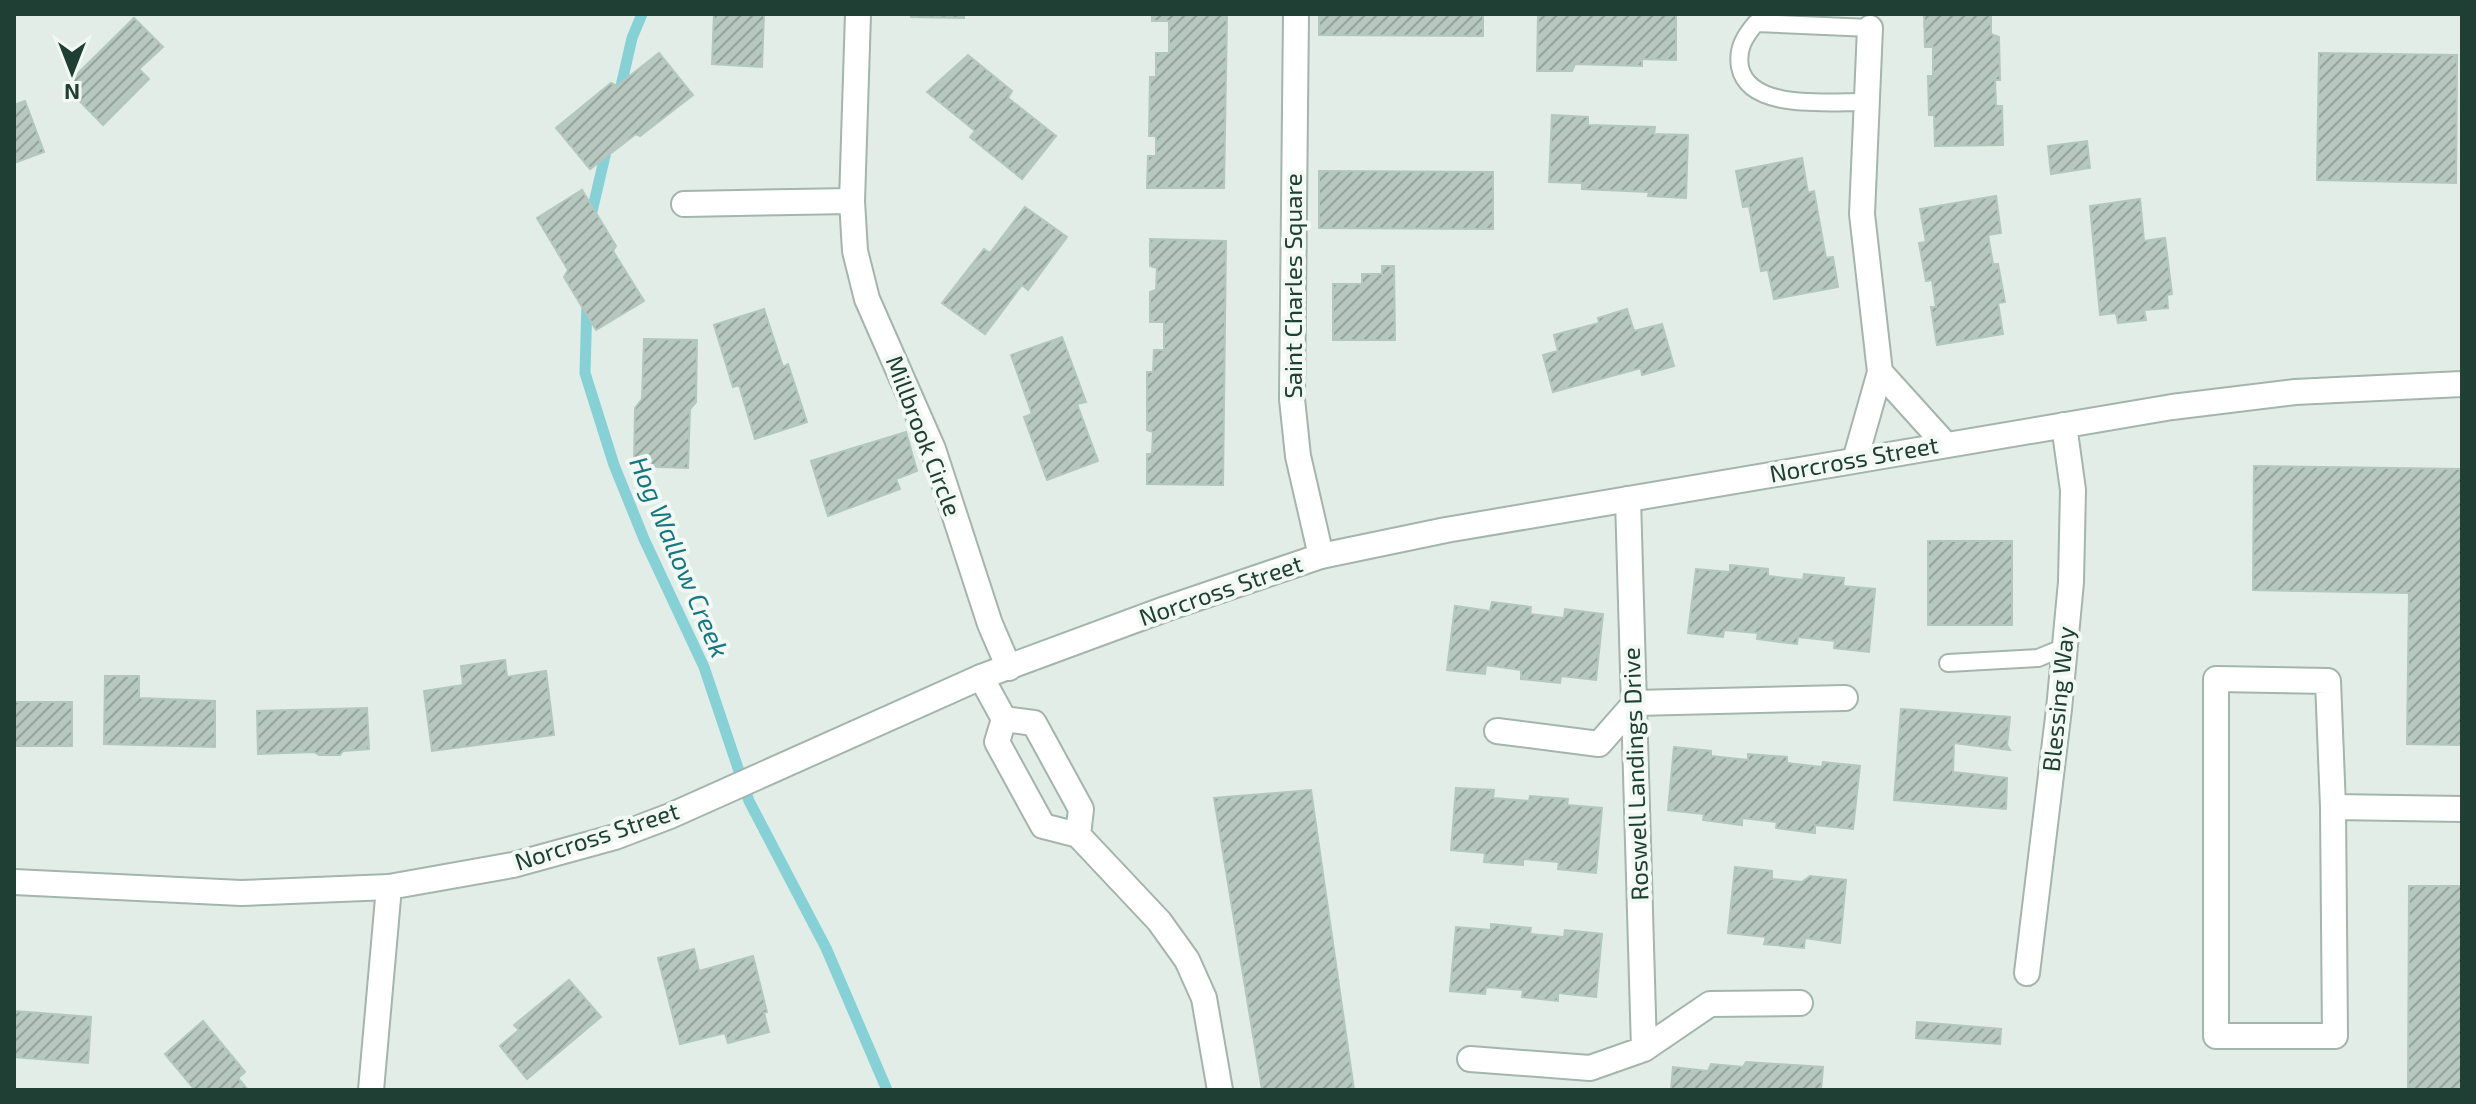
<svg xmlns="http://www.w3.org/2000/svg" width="2476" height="1104" font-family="'Exo 2',sans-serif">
	<defs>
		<pattern id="building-hatch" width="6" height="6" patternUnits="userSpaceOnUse" patternTransform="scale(2)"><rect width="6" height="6" fill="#b6c8bf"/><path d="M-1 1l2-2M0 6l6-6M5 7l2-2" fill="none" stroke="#94a49c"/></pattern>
	</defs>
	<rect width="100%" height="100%" fill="#e1ede6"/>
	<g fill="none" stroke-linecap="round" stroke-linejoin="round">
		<path stroke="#85d1d6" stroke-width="11" d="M619,95l13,-57 10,-24
			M590,220l18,-77
			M587,301l-2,72 29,92 30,74 60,128 45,134 77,147 61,142"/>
	</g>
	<path fill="url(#building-hatch)" stroke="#b3c7bd" stroke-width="2" d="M714,14h50l-2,53 -50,-3z
		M911,14h53v4l-53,-1z
		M1152,14h75l-3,174h-77l1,-32h8v-20h-7l1,-59h6v-24h13v-32h-17z
		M1319,14h164v22l-164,-1z
		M1538,14h138v46l-34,-1v7l-67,-2 -3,7h-35z
		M1924,14h67v20l8,3 1,43h-5l1,26h6l1,39 -68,1 -1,-31h-5l-1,-39h5v-29h-8z
		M134,18l29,29 -24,22 10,10 -46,46 -38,-39z
		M659,53l34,42 -53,41 -4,-2 -46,35 -34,-41 55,-45 6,3z
		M2319,53l138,2 -1,128 -139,-3z
		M968,55l44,36 -4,7 48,38 -34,43 -52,-42 5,-6 -48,-39z
		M25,101l19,51 -30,11v-58z
		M1552,115l36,2v8l67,2 -1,7 34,1 -2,63 -38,-2 1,-4 -67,-3v-6l-33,-1z
		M2087,141l3,27 -39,6 -3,-28z
		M1802,158l6,35 6,-2 12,67 7,-1 5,30 -64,12 -6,-29 -7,1 -12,-65 -6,1 -7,-36z
		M1319,171l174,1v57l-174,-1z
		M582,190l34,56 -3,5 31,50 -48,29 -32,-53 4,-7 -31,-52z
		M1996,196l5,37 -13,2 5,29h5l7,38 -7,1 5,31 -66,11 -6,-38h5l-4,-27 -6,1 -7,-38 7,-1 -6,-33z
		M2140,199l4,42 21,-3 7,56 -5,1 1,13 -24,2 2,10 -28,3 -2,-10 -16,2 -10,-109z
		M1025,207l42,30 -39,53 -6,-5 -37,49 -43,-31 42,-54 6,4z
		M1150,239l76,2 -3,244 -76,-1v-30h5l1,-22 -6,-2v-58h6l1,-22h10v-28h-14v-30l6,-2 1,-22 -7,-2z
		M1382,266h12l1,74h-62v-56h29v-10h20z
		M764,309l19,58 5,-3 19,58 -52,17 -16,-54 -6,2 -19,-62z
		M1627,309l7,22 28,-7 12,42 -32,9 -1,-7 -88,24 -10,-37 15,-4 -4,-16 45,-12 -1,-5z
		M1062,337l24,65 -9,2 21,57 -51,19 -23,-63 8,-3 -21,-59z
		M644,339l53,1 -1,62 -6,7 -2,59 -54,-2 1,-58 7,-9z
		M906,432l11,39 -21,8 4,10 -72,27 -17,-55z
		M2254,466l208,3v276l-55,-1 2,-151 -156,-3z
		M1928,541h84v84h-84z
		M1730,565l38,4v7l35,4 1,-6 40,4 -1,8 32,3 -6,63 -35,-4 1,-7 -37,-4 -1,7 -40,-5 1,-6 -34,-3 -1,7 -35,-4 8,-64 34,3z
		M1492,602l39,5 -1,7 34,4 1,-9 38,5 -7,66 -35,-4 -1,7 -39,-4v-9l-35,-5 -1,9 -38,-4 8,-64 35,5z
		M505,660l2,17 39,-6 8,64 -122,16 -8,-60 39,-6 -2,-19z
		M105,676h34v22l76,3v46l-111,-3z
		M14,702h58v44h-58z
		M367,708l2,41 -26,2 -3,4h-21l-5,-3 -56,2 -1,-43z
		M1901,709l109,8 -3,28 3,5 -56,-7 -1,29 54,6 -1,31 -112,-9z
		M1674,747l37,4v5l37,4v-6l39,3v6l35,4 1,-5 37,4 -7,63 -38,-4v8l-39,-5 1,-6 -35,-4v7l-39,-5 1,-6 -36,-4z
		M1456,788l38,2 -1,8 36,3 1,-5 38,3 -1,6 35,3 -6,65 -38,-4 1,-7 -36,-3v6l-39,-3 1,-9 -34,-3z
		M1311,790l43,300h-92l-48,-292z
		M1735,867l37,4v8l30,3 8,-6 36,4 -6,63 -35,-5 -1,10 -40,-4 2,-7 -38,-4z
		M2409,886h53v204h-54z
		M1491,924l40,4 -1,6 34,3 1,-7 37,4 -6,63 -38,-4v8l-36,-4 1,-7 -37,-3 -1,7 -35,-3 6,-64 35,3z
		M694,949l5,22 54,-15 14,56 -3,1 5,19 -41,11 -3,-10 -45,11 -22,-86z
		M569,980l32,37 -74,62 -27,-33 19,-16 -5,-5z
		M14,1011l77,6 -3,46 -74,-6z
		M203,1021l42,51 -7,6 10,12h-53l-30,-36z
		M1917,1022l84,7 -1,15 -84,-6z
		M1746,1062l77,5 -2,23h-150l2,-23 35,4 3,-7 32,3z"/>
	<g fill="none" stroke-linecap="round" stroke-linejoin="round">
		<g stroke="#a3b5ad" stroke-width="20">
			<path id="service" d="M1867,102c-35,-1 -118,10 -127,-35 -3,-18 4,-30 16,-44l114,5
				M1948,663l90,-5 27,-11"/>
		</g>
		<g stroke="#a3b5ad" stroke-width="28">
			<path id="minor" d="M858,14l-6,187 3,50 12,48 66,150 57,175 19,44
				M1296,14l-4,385 6,57 23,100
				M684,204l168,-3
				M1880,372l66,73
				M1855,460l25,-88 -18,-158 8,-186
				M1628,499l16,550
				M981,677l23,42 -7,23 46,84 35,9 81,86 28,39 17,38 16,92
				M1004,719l30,4 47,86 -3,26
				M1497,731l102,13 36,-41 210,-5
				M2333,807l-5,-126 -112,-2v357h119l-2,-229 129,2
				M2027,973l32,-264 12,-127 2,-92 -9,-65
				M1470,1059l120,9 54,-19 66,-45 90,-1
				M371,1090l18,-203"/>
		</g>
		<g stroke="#a3b5ad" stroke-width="28">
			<path id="tertiary" d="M14,882l227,11 148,-6 124,-22 102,-28 55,-21 311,-139 184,-68 156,-53 125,-26 726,-123 123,-15 167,-8"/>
		</g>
		<use href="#service" stroke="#fff" stroke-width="16"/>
		<use href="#minor" stroke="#fff" stroke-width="24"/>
		<use href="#tertiary" stroke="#fff" stroke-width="24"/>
	</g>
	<g text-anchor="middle" stroke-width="8" stroke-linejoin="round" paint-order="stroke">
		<g font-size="24" fill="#203f34" stroke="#f2f9f5">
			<text transform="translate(1294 286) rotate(-90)" y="8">Saint Charles Square</text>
			<text transform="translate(923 436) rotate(69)" y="8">Millbrook Circle</text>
			<text transform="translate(1854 460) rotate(-10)" y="8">Norcross Street</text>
			<text transform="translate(1221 591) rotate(-19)" y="8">Norcross Street</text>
			<text transform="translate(2059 699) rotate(-84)" y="8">Blessing Way</text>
			<text transform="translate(1636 774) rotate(-92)" y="8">Roswell Landings Drive</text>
			<text transform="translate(597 837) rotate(-18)" y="8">Norcross Street</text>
		</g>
		<g font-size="26" font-style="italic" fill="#15777f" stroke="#f2f9f5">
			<text transform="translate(679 557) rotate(67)" y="9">Hog Wallow Creek</text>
		</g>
	</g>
	<rect width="2476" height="1104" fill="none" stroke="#203f34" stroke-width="32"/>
	<g transform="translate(72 72) rotate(180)" stroke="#f2f9f5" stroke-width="6" paint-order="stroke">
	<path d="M0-6L14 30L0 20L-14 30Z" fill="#203f34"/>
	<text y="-12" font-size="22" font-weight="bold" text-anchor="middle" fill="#203f34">N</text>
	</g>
</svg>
